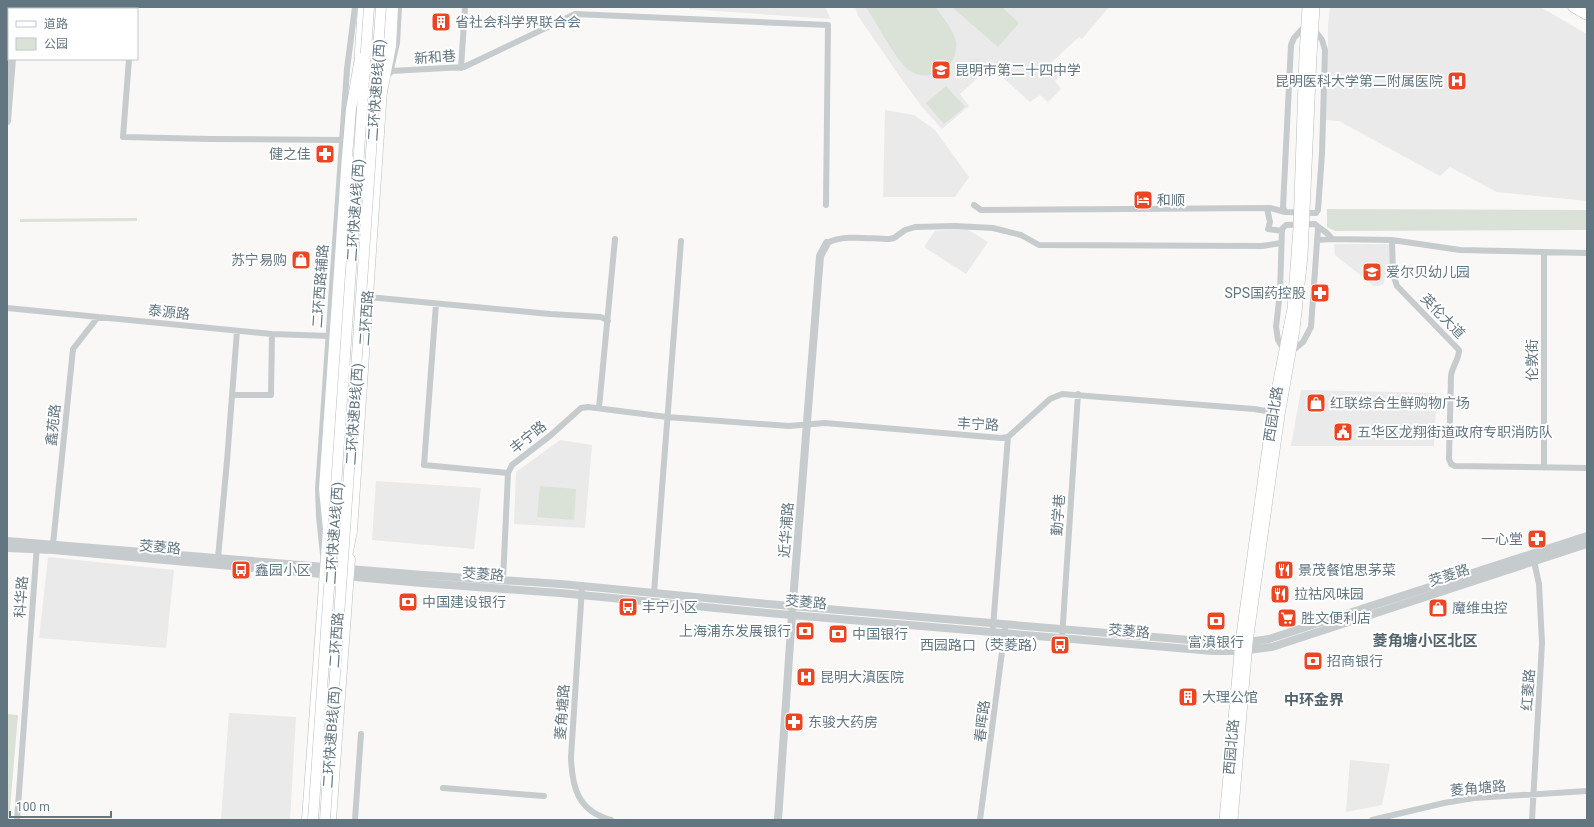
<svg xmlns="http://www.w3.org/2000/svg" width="1594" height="827" font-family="Roboto,'Noto Sans SC',sans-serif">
	<rect width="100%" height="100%" fill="#f9f8f6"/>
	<path fill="#e9eae9" d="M689,7h136l6,12 -142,-10z
		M855,7h254l-27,32 -3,-2 -28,26 12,11 -8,7 6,8 -13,13 -8,-7 -10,7 -40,-36 -30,28 9,12 -27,23 -19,-21 -20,-27 -45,-65z
		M1330,7h210l47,27v167l-90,-9 -47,-25 -10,9 -101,-55 -15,-1 4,-76v-18z
		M885,110l29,5 21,15 34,47 -14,20h-72z
		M967,229l21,13 -22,32 -42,-27 11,-16z
		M1334,244h57v14l-8,27 -9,1 -39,-31z
		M1301,390l136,3 -3,53h-143z
		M560,440l32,5 -7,83 -71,-4 2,-52z
		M376,481l105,7 -7,61 -102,-9z
		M48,557l126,13 -8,78 -127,-10z
		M229,713l67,4 -6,103h-69z
		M1350,760l40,4 -8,41 -36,7z"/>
	<path fill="#dae1d6" d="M866,7h70c6,10 18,23 20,35 3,25 -25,42 -46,29 -13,-9 -34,-49 -44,-64z
		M952,7h50l17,16 -21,24z
		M946,86l19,21 -21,17 -18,-21z
		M1327,209l260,1v20l-252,1 -8,-4z
		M137,218v3l-117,1v-3z
		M540,486l36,3 -2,31 -37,-3z
		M7,714l11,1 -9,105h-2z"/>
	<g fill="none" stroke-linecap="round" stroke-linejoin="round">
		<g stroke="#b8bec2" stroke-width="10">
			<path id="secondary" d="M1304,55l3,-48
				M1312,55l3,-48
				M1224,820l16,-178 32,-230 16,-83
				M1233,820l15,-178 32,-227 15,-85"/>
		</g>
		<g stroke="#b9bec1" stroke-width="11">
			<path id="primary" d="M1573,7l14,8
				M359,66l4,-59
				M383,69l4,-62
				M329,511l28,-415
				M345,567l7,-36 30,-442
				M307,820l21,-291
				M331,820l19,-261"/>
		</g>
		<g stroke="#babec1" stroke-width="11">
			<path id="trunk" d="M381,97l10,-51 2,-39
				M328,529l-4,-40 23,-333"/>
		</g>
		<path stroke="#c6cbcd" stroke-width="6" d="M129,59l-6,78 87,2 132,1
			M461,68l4,-61
			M391,71l73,-4 111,-53 253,11 -2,180
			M390,73l7,-30 2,-36
			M974,205l7,5 289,-2 15,4 31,1 2,-3 4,-57 3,-103 -3,-10 -9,-12
			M1267,208l3,14 -2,7 14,2
			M1285,212l-2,-5 8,-162 3,-7 11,-12
			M1332,239l60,1 68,10 127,3
			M1392,240l1,34 4,12 62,64c0,10 -7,16 -8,26l-2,83 2,5 4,2 132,2
			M827,243c17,-9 42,-4 62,-4l5,-1 11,-8 10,-3 40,-1 38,2 28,7 18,10 223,1 19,-3
			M368,297l182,17 51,3 7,4
			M436,304l-12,161 84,8
			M7,308l265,26 57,2
			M1284,350l-6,-10 -2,-13 4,-35 2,-63 4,-4 29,-1c6,6 12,7 17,15l-15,1
			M1291,352l12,-10 8,-15 7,-99
			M232,395h39l1,-61
			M599,408l16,-169
			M1544,468v-216
			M53,544l20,-195 25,-32
			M323,554l-4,-37 -1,-28 29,-420 8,-62
			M218,558l9,-97 10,-130
			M503,580l5,-107 4,-8 39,-30 30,-27 7,-1 79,10 122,9 36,-3 176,15 7,-1 42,-38 12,-5 192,15 18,3
			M582,587l-11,170c1,31 7,54 40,63
			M654,593l27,-352
			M993,627l15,-190
			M1062,638l16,-244
			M443,788l101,8
			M17,820l20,-275
			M355,820l6,-86
			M980,820l25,-191
			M1372,820l72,-17 30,-5 113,-7
			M1532,820l10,-177 -3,-59 -5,-23"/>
		<path stroke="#c6cbcd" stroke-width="8" d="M17,9v-2
			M7,121l5,-62
			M7,541l416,34 138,9 196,19 456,39h35l21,-3 318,-103
			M7,548l46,2 369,33 138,10 197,19 456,39h27l32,-4 315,-103
			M778,820l14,-206 28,-358 7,-13"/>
		<use href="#secondary" stroke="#fff" stroke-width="9"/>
		<use href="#primary" stroke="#fff" stroke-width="10"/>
		<use href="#trunk" stroke="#fff" stroke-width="10"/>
		<g stroke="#b8bec2" stroke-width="10" stroke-linecap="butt">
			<path id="secondary-bridge" d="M1288,329l4,-20 6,-81 6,-173
				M1295,330l8,-74 9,-201"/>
		</g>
		<g stroke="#babec1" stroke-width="11" stroke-linecap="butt">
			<path id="trunk-bridge" d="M347,156l4,-47 9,-51
				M313,820l56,-813
				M325,820l56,-813"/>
		</g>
		<use href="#secondary-bridge" stroke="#fff" stroke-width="9"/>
		<use href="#trunk-bridge" stroke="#fff" stroke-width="10"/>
	</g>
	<defs>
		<g id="building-square" transform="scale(1)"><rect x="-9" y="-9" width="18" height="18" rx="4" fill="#ed4422" stroke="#fff"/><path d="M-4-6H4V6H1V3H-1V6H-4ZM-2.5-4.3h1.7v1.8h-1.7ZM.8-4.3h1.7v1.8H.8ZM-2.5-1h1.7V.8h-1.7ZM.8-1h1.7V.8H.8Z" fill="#fff"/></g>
		<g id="school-square" transform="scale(1)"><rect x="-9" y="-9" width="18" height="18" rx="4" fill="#ed4422" stroke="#fff"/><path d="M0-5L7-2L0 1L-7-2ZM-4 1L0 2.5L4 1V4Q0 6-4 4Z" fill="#fff"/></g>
		<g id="hospital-square" transform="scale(1)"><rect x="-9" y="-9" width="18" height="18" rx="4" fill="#ed4422" stroke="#fff"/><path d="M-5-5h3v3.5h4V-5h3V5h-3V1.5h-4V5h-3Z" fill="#fff"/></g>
		<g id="pharmacy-square" transform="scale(1)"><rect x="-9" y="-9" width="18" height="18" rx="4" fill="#ed4422" stroke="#fff"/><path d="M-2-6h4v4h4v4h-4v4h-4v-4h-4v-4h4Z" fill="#fff"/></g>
		<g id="hotel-square" transform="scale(1)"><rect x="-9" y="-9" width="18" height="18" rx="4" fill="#ed4422" stroke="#fff"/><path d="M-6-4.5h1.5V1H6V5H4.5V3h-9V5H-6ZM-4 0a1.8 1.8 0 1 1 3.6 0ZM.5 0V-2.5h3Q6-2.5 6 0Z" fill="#fff"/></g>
		<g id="shop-square" transform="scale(1)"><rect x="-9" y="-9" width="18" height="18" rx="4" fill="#ed4422" stroke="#fff"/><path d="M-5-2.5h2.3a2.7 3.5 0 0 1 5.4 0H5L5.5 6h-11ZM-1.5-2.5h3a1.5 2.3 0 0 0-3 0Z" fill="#fff"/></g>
		<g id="civic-square" transform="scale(1)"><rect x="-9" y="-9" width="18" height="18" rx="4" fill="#ed4422" stroke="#fff"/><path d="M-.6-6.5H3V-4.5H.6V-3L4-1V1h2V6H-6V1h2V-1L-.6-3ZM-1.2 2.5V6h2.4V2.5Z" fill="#fff"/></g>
		<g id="bus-square" transform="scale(1)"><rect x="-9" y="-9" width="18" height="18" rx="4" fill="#ed4422" stroke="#fff"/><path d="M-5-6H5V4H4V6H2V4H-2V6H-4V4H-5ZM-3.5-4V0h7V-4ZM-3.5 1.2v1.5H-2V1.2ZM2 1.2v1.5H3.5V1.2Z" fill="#fff"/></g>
		<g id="restaurant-square" transform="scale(1)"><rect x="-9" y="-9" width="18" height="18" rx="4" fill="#ed4422" stroke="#fff"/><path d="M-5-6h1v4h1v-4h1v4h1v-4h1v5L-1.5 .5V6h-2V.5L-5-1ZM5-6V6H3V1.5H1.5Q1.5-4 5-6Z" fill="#fff"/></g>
		<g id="bank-square" transform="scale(1)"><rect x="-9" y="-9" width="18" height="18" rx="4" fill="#ed4422" stroke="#fff"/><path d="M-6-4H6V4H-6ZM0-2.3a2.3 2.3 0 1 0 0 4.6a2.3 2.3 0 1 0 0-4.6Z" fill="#fff"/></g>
		<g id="supermarket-square" transform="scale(1)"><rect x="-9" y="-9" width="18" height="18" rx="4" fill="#ed4422" stroke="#fff"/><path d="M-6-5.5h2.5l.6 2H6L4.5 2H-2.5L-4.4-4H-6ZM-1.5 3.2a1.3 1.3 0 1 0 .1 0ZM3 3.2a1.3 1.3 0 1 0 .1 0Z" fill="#fff"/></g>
	</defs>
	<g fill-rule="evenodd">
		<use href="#building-square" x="441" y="22"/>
		<use href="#school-square" x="941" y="70"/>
		<use href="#hospital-square" x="1457" y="81"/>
		<use href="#pharmacy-square" x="325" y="154"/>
		<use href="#hotel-square" x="1143" y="200"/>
		<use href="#shop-square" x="301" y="260"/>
		<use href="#school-square" x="1372" y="272"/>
		<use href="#pharmacy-square" x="1320" y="293"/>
		<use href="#shop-square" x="1316" y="403"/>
		<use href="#civic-square" x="1343" y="432"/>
		<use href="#pharmacy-square" x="1537" y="539"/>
		<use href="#bus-square" x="241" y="570"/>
		<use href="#restaurant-square" x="1284" y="570"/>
		<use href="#restaurant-square" x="1280" y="594"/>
		<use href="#bank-square" x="408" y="602"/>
		<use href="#bus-square" x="628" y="607"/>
		<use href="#shop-square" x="1438" y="608"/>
		<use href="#supermarket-square" x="1287" y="618"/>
		<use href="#bank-square" x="1216" y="621"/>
		<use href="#bank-square" x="805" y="631"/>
		<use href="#bank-square" x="838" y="634"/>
		<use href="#bus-square" x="1060" y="645"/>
		<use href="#bank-square" x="1313" y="661"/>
		<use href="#hospital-square" x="806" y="677"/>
		<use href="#building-square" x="1188" y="697"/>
		<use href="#pharmacy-square" x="794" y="722"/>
	</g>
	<g text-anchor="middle" stroke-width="4" stroke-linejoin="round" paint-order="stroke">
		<g font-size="14" fill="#627682" stroke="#fff" text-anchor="start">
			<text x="455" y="27">省社会科学界联合会</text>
			<text x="955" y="75">昆明市第二十四中学</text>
			<text x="1443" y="86" text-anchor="end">昆明医科大学第二附属医院</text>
			<text x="311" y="159" text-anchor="end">健之佳</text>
			<text x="1157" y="205">和顺</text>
			<text x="287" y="265" text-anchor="end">苏宁易购</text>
			<text x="1386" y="277">爱尔贝幼儿园</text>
			<text x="1306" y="298" text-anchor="end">SPS国药控股</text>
			<text x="1330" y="408">红联综合生鲜购物广场</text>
			<text x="1357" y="437">五华区龙翔街道政府专职消防队</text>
			<text x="1523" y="544" text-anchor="end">一心堂</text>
			<text x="255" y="575">鑫园小区</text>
			<text x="1298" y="575">景茂餐馆思茅菜</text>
			<text x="1294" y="599">拉祜风味园</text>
			<text x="422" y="607">中国建设银行</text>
			<text x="642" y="612">丰宁小区</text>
			<text x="1452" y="613">魔维虫控</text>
			<text x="1301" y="623">胜文便利店</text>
			<text x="791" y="636" text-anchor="end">上海浦东发展银行</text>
			<text x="852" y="639">中国银行</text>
			<text x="1216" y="647" text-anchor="middle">富滇银行</text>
			<text x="1046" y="650" text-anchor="end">西园路口（茭菱路）</text>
			<text x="1327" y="666">招商银行</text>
			<text x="820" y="682">昆明大滇医院</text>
			<text x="1202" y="702">大理公馆</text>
			<text x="808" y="727">东骏大药房</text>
		</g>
		<g font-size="14" fill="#627682" stroke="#fff">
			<text transform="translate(435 57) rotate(-4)" y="5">新和巷</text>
			<text transform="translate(376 90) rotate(-86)" y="5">二环快速B线(西)</text>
			<text transform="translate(355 210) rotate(-86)" y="5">二环快速A线(西)</text>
			<text transform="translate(320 286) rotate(-86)" y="5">二环西路辅路</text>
			<text transform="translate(169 312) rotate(6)" y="5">泰源路</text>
			<text transform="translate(1443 316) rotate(46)" y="5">英伦大道</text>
			<text transform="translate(366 318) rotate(-86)" y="5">二环西路</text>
			<text transform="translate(1532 360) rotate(-90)" y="5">伦敦街</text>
			<text transform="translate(354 414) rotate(-86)" y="5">二环快速B线(西)</text>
			<text transform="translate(1273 414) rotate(-81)" y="5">西园北路</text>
			<text transform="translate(978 424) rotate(3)" y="5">丰宁路</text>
			<text transform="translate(53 425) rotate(-84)" y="5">鑫苑路</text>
			<text transform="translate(528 437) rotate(-39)" y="5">丰宁路</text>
			<text transform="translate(1058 515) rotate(-86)" y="5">勤学巷</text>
			<text transform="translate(786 530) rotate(-86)" y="5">近华浦路</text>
			<text transform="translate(334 533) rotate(-86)" y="5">二环快速A线(西)</text>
			<text transform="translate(160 547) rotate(5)" y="5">茭菱路</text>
			<text transform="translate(483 574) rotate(4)" y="5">茭菱路</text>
			<text transform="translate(1449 575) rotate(-18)" y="5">茭菱路</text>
			<text transform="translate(21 597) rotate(-86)" y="5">科华路</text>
			<text transform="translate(806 602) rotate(5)" y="5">茭菱路</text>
			<text transform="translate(1129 631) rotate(5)" y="5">茭菱路</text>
			<text transform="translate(336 640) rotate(-86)" y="5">二环西路</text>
			<text transform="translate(1528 690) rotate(-86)" y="5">红菱路</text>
			<text transform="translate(562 712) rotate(-86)" y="5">菱角塘路</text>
			<text transform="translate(982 721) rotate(-83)" y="5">春晖路</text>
			<text transform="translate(331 737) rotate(-86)" y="5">二环快速B线(西)</text>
			<text transform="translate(1231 747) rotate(-85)" y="5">西园北路</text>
			<text transform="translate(1478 788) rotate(-5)" y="5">菱角塘路</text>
		</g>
		<g font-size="15" font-weight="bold" fill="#54646d" stroke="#fff">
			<text x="1425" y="646">菱角塘小区北区</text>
			<text x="1314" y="705">中环金界</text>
		</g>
	</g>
	<rect width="1594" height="827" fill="none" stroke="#627682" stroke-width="16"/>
	<rect x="8" y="8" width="130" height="52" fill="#ffffff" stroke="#c0c8cd"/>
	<rect x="16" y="21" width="20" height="6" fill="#ffffff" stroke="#c0c8cd"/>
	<text x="44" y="28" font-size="12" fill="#627682">道路</text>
	<rect x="16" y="38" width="20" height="12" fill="#dae1d6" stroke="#c0c8cd"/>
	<text x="44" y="48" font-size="12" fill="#627682">公园</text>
	<path d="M10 811v6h101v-6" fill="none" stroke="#627682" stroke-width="2"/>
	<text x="16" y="811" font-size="12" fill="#627682" stroke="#ffffff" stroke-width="3" paint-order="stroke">100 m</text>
</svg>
